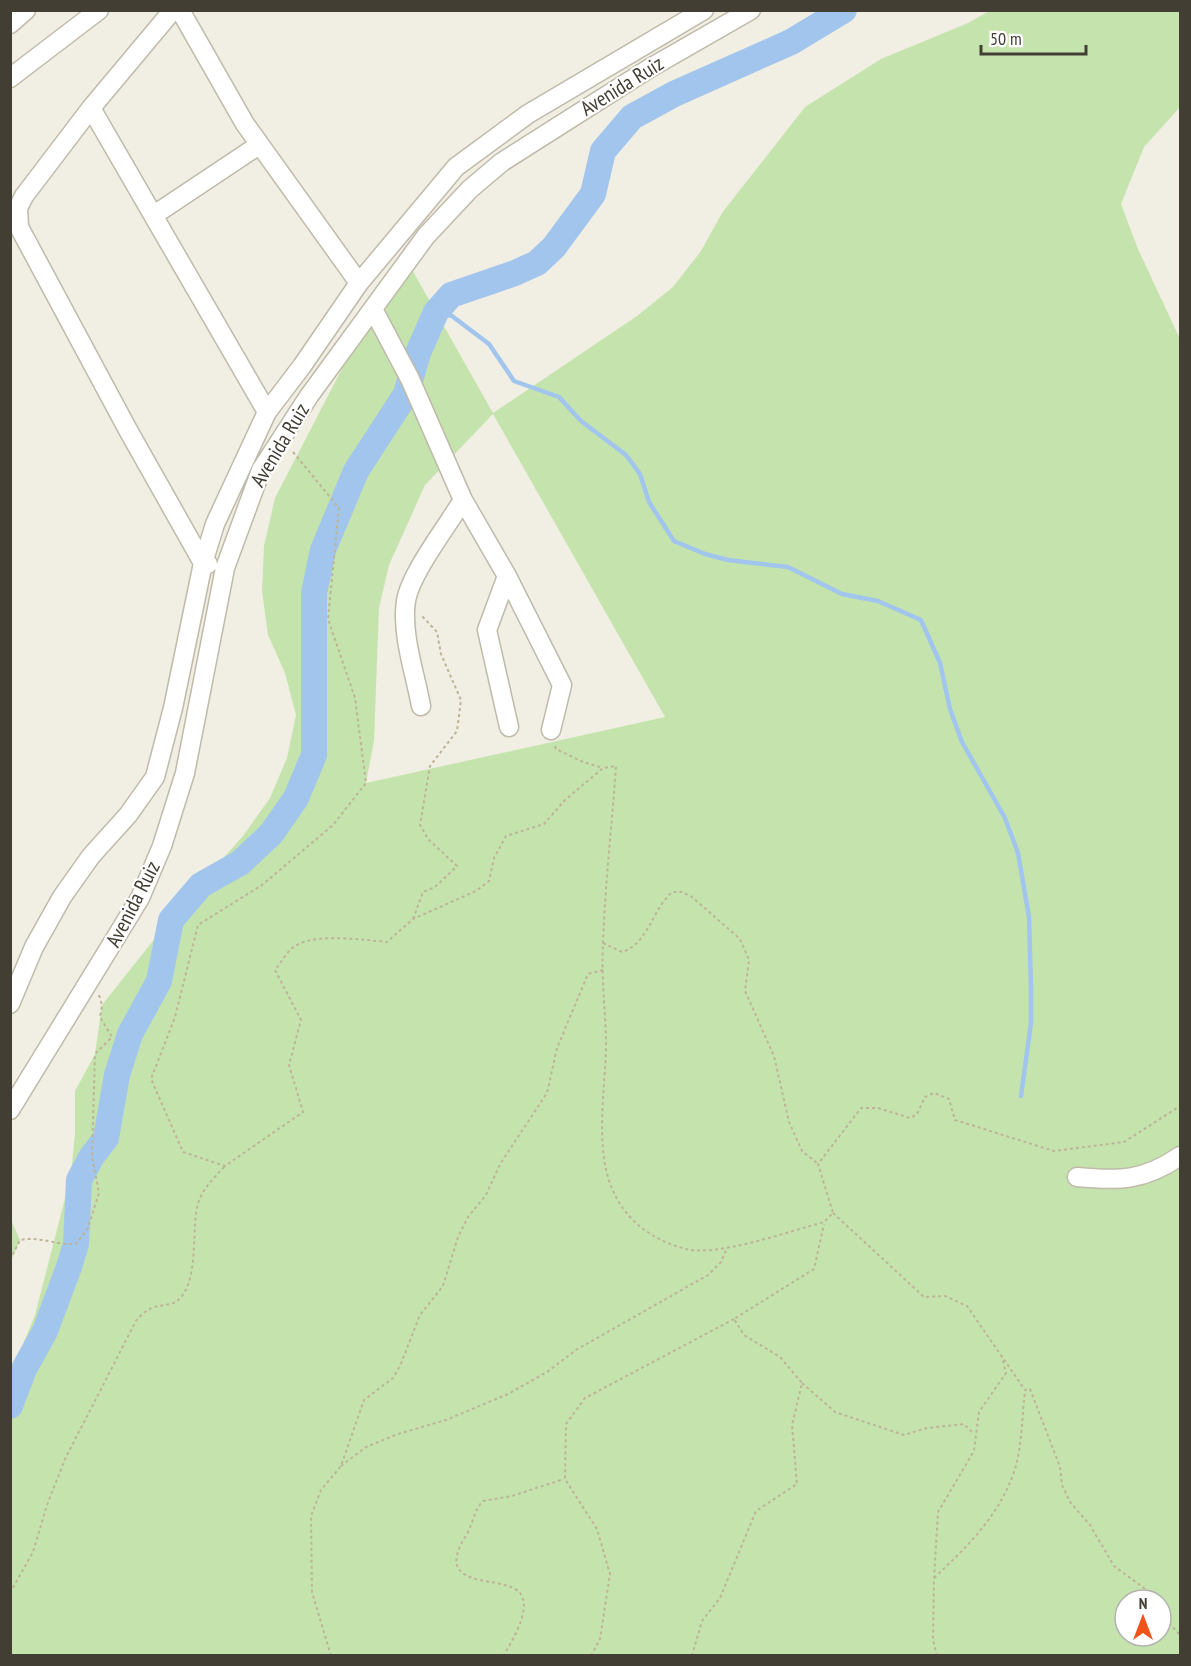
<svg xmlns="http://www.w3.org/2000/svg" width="1191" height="1666" font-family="'PT Sans Narrow',sans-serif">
	<rect width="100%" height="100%" fill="#f1eee3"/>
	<path fill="#c5e4ad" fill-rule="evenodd" d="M989,11h191v96l-36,40 -23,57 17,45 42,90v1316l-1169,1v-283l24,-58 36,-140 4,-42v-42l20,-37 7,-49 81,-102 60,-67 27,-38 17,-40 9,-43 -11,-42 -17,-38 -6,-44 2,-45 11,-48 98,-189 33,-50 87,154 144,-97 36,-29 28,-36 21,-38 83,-106 76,-48 87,-36zM493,414l172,303 -299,66 8,-42 5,-133 10,-43 36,-80zM1125,1600h36v36h-36z
		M11,1220l9,20 -9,21z"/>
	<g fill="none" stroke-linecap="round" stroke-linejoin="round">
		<path stroke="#a1c5ed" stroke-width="4.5" d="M436,312l16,4 37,28 25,37 45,16 22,24 45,34 14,19 9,28 25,39 31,13 23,6 60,7 54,27 36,7 43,19 19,43 10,46 12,33 43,76 13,35 11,64 2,70v36l-10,73"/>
		<path stroke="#a1c5ed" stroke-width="26" d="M10,1406l14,-37 21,-38 24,-64 7,-23 3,-64 13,-24 14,-18 11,-63 13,-41 29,-53 12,-61 30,-35 39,-22 31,-29 25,-36 18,-43v-162l9,-43 33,-79 50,-77 12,-41 18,-41 15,-17 64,-22 22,-10 17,-16 39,-53 10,-43 29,-34 42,-23 117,-52 53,-32"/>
		<g stroke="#bfbaa9" stroke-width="21">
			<path id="minor" d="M173,10l-82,98 -67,88 -6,12 1,19 109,203 75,133 5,1
				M180,10l65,114 114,159
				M10,24l16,-14
				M10,78l89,-68
				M91,108l176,304
				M154,215l105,-70
				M373,309l37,70 53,121 44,76 55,109 -11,45
				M507,576l-20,54 22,97
				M421,706c-6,-33 -20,-72 -15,-105 4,-27 42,-76 57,-101
				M10,1004l24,-57 28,-50 29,-41 37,-41 27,-38 18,-69 30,-145 12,-39 52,-112 35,-46 57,-83 97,-116 72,-53 176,-104
				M10,1110l130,-212 22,-52 23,-73 40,-205 36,-98 48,-74 117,-160 44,-47 32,-27 148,-94 101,-58
				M1077,1177c42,4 67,4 103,-21"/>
		</g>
		<path stroke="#bdb498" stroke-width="2" stroke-dasharray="3 3" stroke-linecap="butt" d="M293,452l46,56 -11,111 27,79 11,85 -33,42 -71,60 -64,40 -23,92 -24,62 32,73 42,14 78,-54 -14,-47 12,-45 -26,-50c6,-7 13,-21 22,-25 21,-12 66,-5 90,-3l26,-23 63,-28 13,-10 5,-23 12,-22 38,-12 21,-24 38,-32 13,-2c-4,59 -11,118 -13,178 -2,35 3,69 3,104 -1,44 -12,104 8,145 14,30 41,48 72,56 32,8 104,-18 138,-27l9,-9 -15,-49 43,-56h17l32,10 7,-4 8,-17 9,-4 15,6 6,21 99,31 70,-9 56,-36
			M555,746l1,3 27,13 20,6
			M413,919l10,-27 12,-5 22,-21 -29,-27 -8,-14 10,-59 27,-35 4,-31 -20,-46 -4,-22 -16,-17
			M603,943l19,9c26,-8 30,-42 50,-60h10l10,5 48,42 9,21 -4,31 29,65 15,66 13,29 15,12
			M833,1213l91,84 21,-1 22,10 58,84 5,-1 30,78 2,18 8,17 20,23 24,41 30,22 6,12
			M10,1260l10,-20c19,-4 35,5 56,4l12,-16 11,-35 -7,-37 3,-102 17,-17 -12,-20 2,-12 -3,-10
			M802,1383l33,29 69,23 23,-7 37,-4 10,10
			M341,1466l25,-19 32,-13 48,-14 62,-26 39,-22 29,-22 132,-75 13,-13 5,-12
			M934,1578c34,-32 66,-63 81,-109 7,-24 7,-53 10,-78
			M10,1593l23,-41 14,-47 18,-46 71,-138c19,-24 34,-9 46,-25 16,-21 10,-65 15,-88 3,-17 16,-29 28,-42
			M1161,1614l19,21
			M331,1656l-19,-64 -1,-76 10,-26 20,-24 23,-66 29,-22 7,-12 20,-51 23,-29 15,-49 10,-20 18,-22 14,-31 47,-71 10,-45 31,-74 15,-4
			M503,1656c9,-14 34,-55 12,-67 -22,-13 -83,-1 -48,-55 6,-11 7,-24 16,-33l29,-5 52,-17
			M591,1656l9,-17 10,-65 -13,-45 -32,-50 1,-55 19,-26 149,-79
			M692,1656l10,-35 18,-23 36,-87 41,-27 -5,-59 10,-42 -22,-26 -36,-22 -10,-16 80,-50 10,-45
			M937,1656l-4,-16 1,-62 4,-66 36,-61 5,-39 27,-39 -5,-19"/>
		<use href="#minor" stroke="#fff" stroke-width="18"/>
	</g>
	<g text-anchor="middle" stroke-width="4.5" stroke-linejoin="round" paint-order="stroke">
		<g font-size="21" fill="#423e34" stroke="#fff">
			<text transform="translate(622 86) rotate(-32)" y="7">Avenida Ruiz</text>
			<text transform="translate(280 445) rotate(-59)" y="7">Avenida Ruiz</text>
			<text transform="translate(133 904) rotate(-63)" y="7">Avenida Ruiz</text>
		</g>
	</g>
	<rect width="1191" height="1666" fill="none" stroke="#423e34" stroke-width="24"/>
	<g transform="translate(1143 1618)"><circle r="28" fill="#ffffff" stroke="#b3b2ae" stroke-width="1.5"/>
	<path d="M0-4.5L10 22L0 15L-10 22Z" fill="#f1531a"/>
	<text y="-9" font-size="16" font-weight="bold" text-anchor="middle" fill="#423e34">N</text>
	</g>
	<path d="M981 45v9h105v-9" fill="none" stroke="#423e34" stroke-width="3"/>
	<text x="990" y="45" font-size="18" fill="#423e34" stroke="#ffffff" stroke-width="4.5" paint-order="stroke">50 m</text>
</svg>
